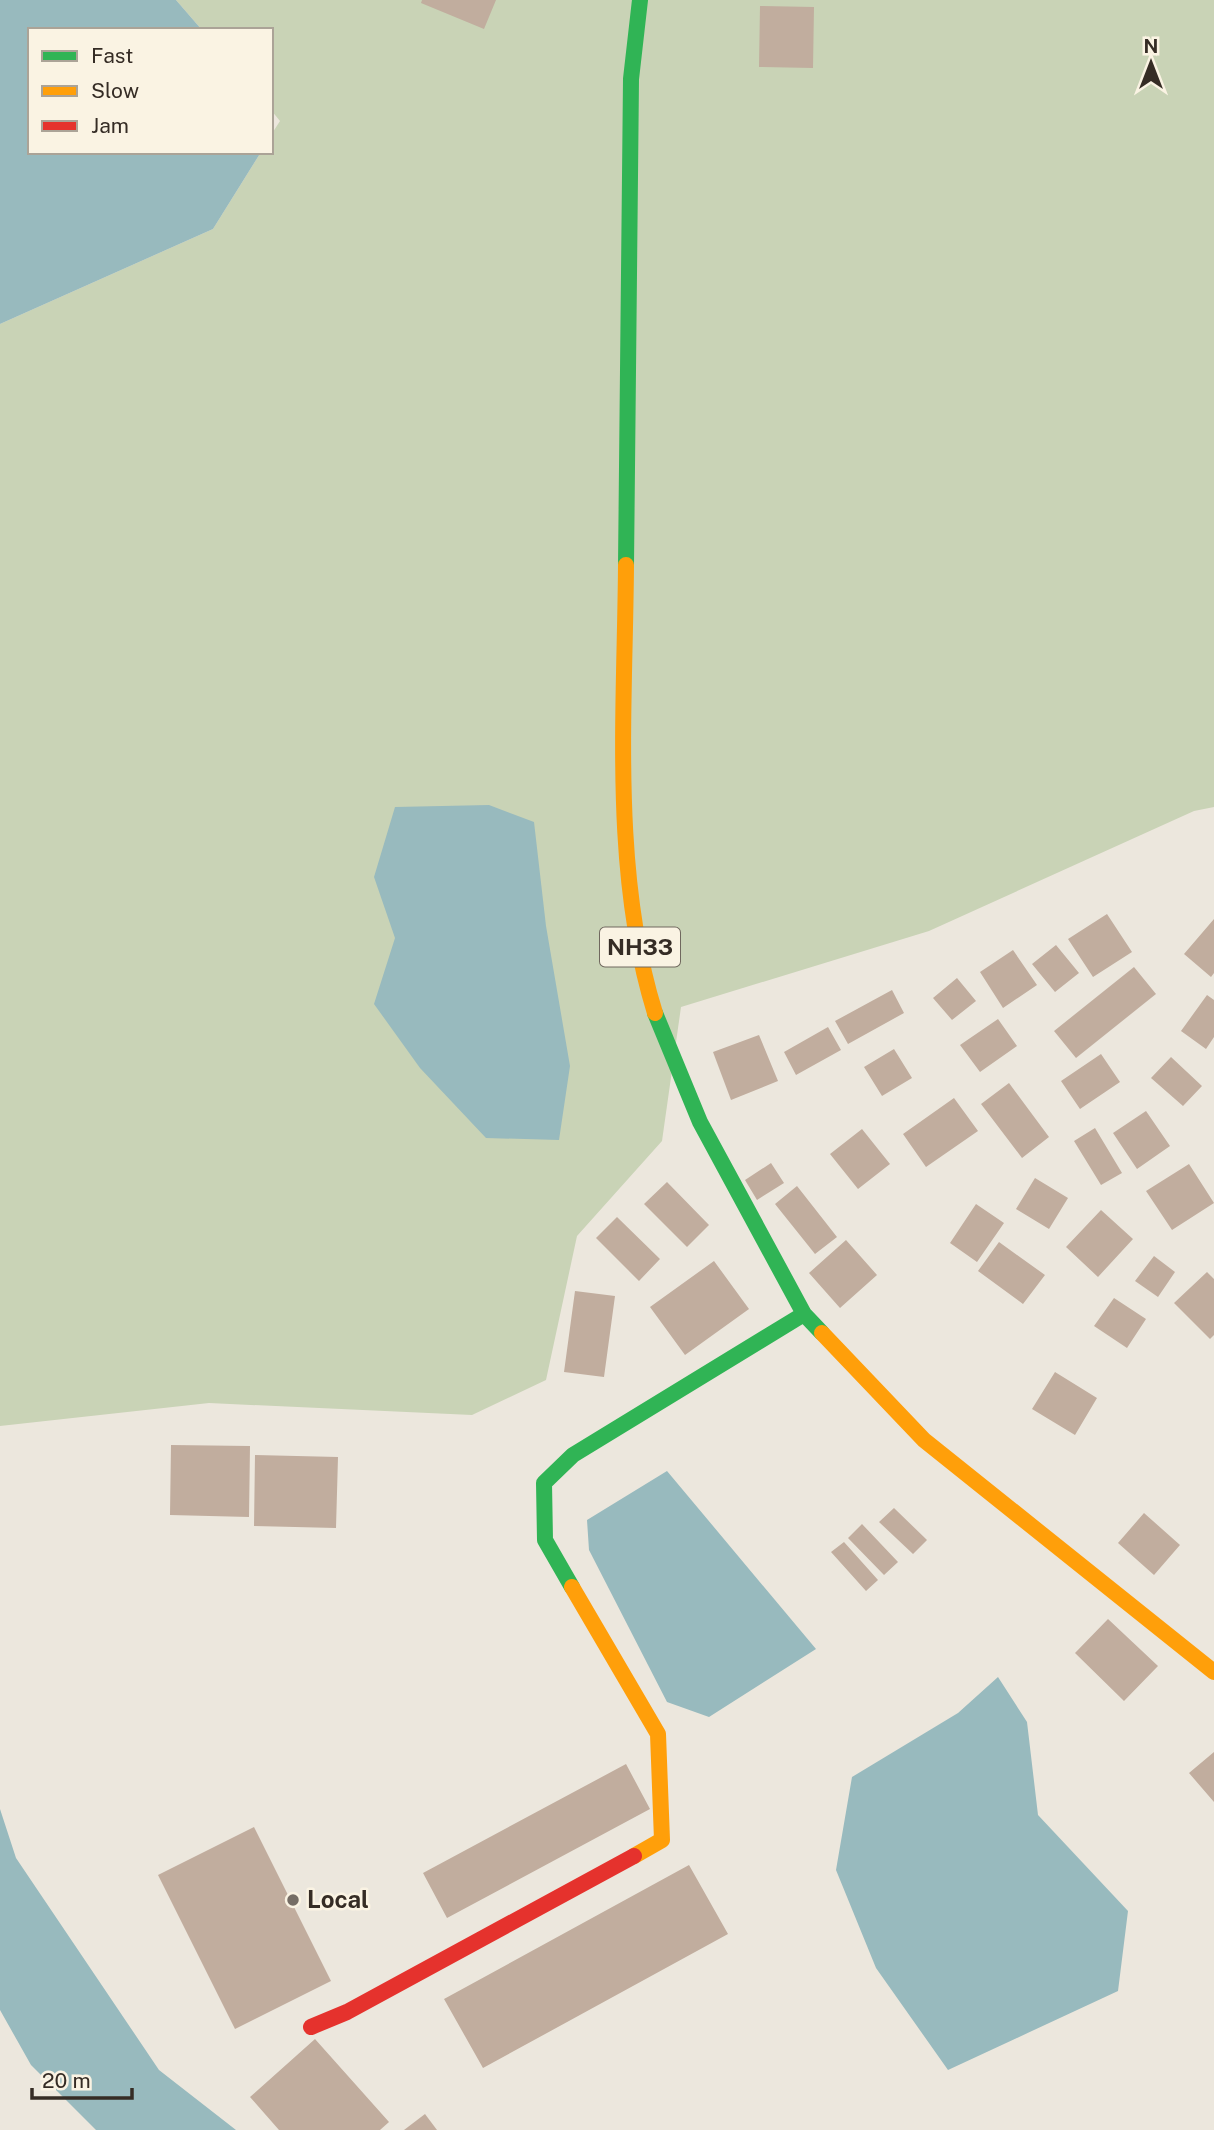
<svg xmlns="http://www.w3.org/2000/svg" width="1214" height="2130" font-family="'Public Sans',sans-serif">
	<rect width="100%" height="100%" fill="#ece7dd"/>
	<path fill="#c9d3b6" d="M176,0h1038v807l-20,4 -265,120 -248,76 -19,134 -85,95 -31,144 -74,35 -263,-12 -209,23v-1102l213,-95 48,-77h10v-17l9,-14 -9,-11v-80h-69z"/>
	<path fill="#98babe" d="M0,0h176l26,30h-172v122h231l-48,77 -213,95z
		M489,805l45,17 12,104 24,140 -11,74 -73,-2 -66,-70 -46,-64 21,-66 -21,-61 21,-70z
		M667,1471l149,178 -107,68 -42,-15 -78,-152 -2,-30z
		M998,1677l29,45 11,93 90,96 -10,80 -170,79 -72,-102 -40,-98 16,-93 106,-64z
		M0,1809l16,49 143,212 77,60h-140l-65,-65 -31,-55z"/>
	<path fill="#c1ad9e" d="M422,0h74l-12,29 -63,-26z
		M760,6l54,1 -1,61 -54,-1z
		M1107,914l25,38 -39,25 -25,-38z
		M1214,919v54l-3,4 -27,-23z
		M1056,945l23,28 -24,19 -23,-28z
		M1013,950l24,35 -34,23 -23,-36z
		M1134,967l22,27 -80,64 -22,-27z
		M957,978l19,23 -24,19 -19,-22z
		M892,990l12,23 -56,31 -13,-23z
		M1207,995l7,5v37l-8,12 -25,-18z
		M998,1019l19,27 -37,26 -20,-27z
		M828,1027l13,23 -45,25 -12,-23z
		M759,1035l19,46 -47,19 -18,-48z
		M894,1049l18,29 -30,18 -18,-29z
		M1101,1054l19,28 -40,27 -19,-28z
		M1171,1057l31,29 -19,20 -32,-28z
		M1009,1083l40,54 -27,21 -41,-54z
		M954,1098l24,33 -52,36 -23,-33z
		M1146,1111l24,35 -33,23 -24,-36z
		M1095,1128l27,45 -21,12 -27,-44z
		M862,1129l28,35 -32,25 -28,-35z
		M771,1163l13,20 -27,17 -12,-20z
		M1189,1164l25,39 -42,27 -26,-39z
		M1035,1178l33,20 -19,31 -33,-20z
		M667,1182l42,43 -22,22 -43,-43z
		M797,1186l40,51 -22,17 -40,-50z
		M976,1204l28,19 -27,39 -27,-19z
		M1101,1210l32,29 -35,38 -32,-30z
		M617,1217l43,42 -21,22 -43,-43z
		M846,1240l31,35 -37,33 -31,-35z
		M999,1242l46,33 -22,29 -45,-33z
		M1154,1256l21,16 -17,25 -23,-16z
		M714,1261l35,48 -64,46 -35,-48z
		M1207,1272l7,7v56l-4,4 -36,-36z
		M575,1291l40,5 -11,81 -40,-5z
		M1114,1298l32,21 -19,29 -33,-22z
		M1055,1372l42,26 -22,37 -43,-26z
		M171,1445l79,1 -1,71 -79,-2z
		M255,1455l83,2 -2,71 -82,-2z
		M894,1508l33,32 -14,14 -34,-32z
		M1144,1513l36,32 -26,30 -36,-32z
		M862,1524l36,38 -14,13 -36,-37z
		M844,1542l34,38 -12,11 -35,-39z
		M1108,1619l50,47 -34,35 -49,-48z
		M1214,1752v50l-25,-29z
		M626,1764l24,45 -203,109 -24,-45z
		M254,1827l77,154 -96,48 -77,-154z
		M689,1865l39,69 -245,134 -39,-69z
		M315,2039l74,83 -9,8h-101l-29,-33z
		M425,2114l12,16h-33z"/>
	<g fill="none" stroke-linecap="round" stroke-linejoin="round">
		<path stroke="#30b455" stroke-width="16" d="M626,565l5,-486 9,-79
			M655,1013l45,109 104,192 18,19
			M572,1587l-27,-47 -1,-57 29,-28 231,-141"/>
		<path stroke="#ff9f0a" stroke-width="16" d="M626,565c-1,145 -15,307 29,448
			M822,1333l102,107 290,232
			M572,1587l86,147 4,106 -28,16"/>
		<path stroke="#e5322d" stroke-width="16" d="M311,2027l36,-15 287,-156"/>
	</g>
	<circle fill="#756d65" stroke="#faf3e3" stroke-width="2.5" cx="293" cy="1900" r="7"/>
	<g text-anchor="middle" stroke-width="5" stroke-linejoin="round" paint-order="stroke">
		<rect fill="#faf3e3" stroke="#70685e" stroke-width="2" x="600" y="927.5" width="80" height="39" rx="5"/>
		<g font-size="23" font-weight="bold" fill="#352c25">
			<text x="640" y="955">NH33</text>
		</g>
		<g font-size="24" font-weight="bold" fill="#352c25" stroke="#faf3e3" text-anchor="start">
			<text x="307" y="1908">Local</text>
		</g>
	</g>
	<rect x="28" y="28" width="245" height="126" fill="#faf3e3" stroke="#aba397" stroke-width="2"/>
	<rect x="42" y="51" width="35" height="10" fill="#30b455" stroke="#aba397" stroke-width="2"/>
	<text x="91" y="63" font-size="21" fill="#352c25">Fast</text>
	<rect x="42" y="86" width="35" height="10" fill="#ff9f0a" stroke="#aba397" stroke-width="2"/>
	<text x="91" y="98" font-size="21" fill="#352c25">Slow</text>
	<rect x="42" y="121" width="35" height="10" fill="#e5322d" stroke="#aba397" stroke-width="2"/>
	<text x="91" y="133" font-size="21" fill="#352c25">Jam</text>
	<g transform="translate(1151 63)" stroke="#faf3e3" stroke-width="5" paint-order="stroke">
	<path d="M0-5L12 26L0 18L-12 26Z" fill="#352c25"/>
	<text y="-10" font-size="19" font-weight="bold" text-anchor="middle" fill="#352c25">N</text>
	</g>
	<path d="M32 2088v10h100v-10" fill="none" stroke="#352c25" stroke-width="3.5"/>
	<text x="42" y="2088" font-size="21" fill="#352c25" stroke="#faf3e3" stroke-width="5" paint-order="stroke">20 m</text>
</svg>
